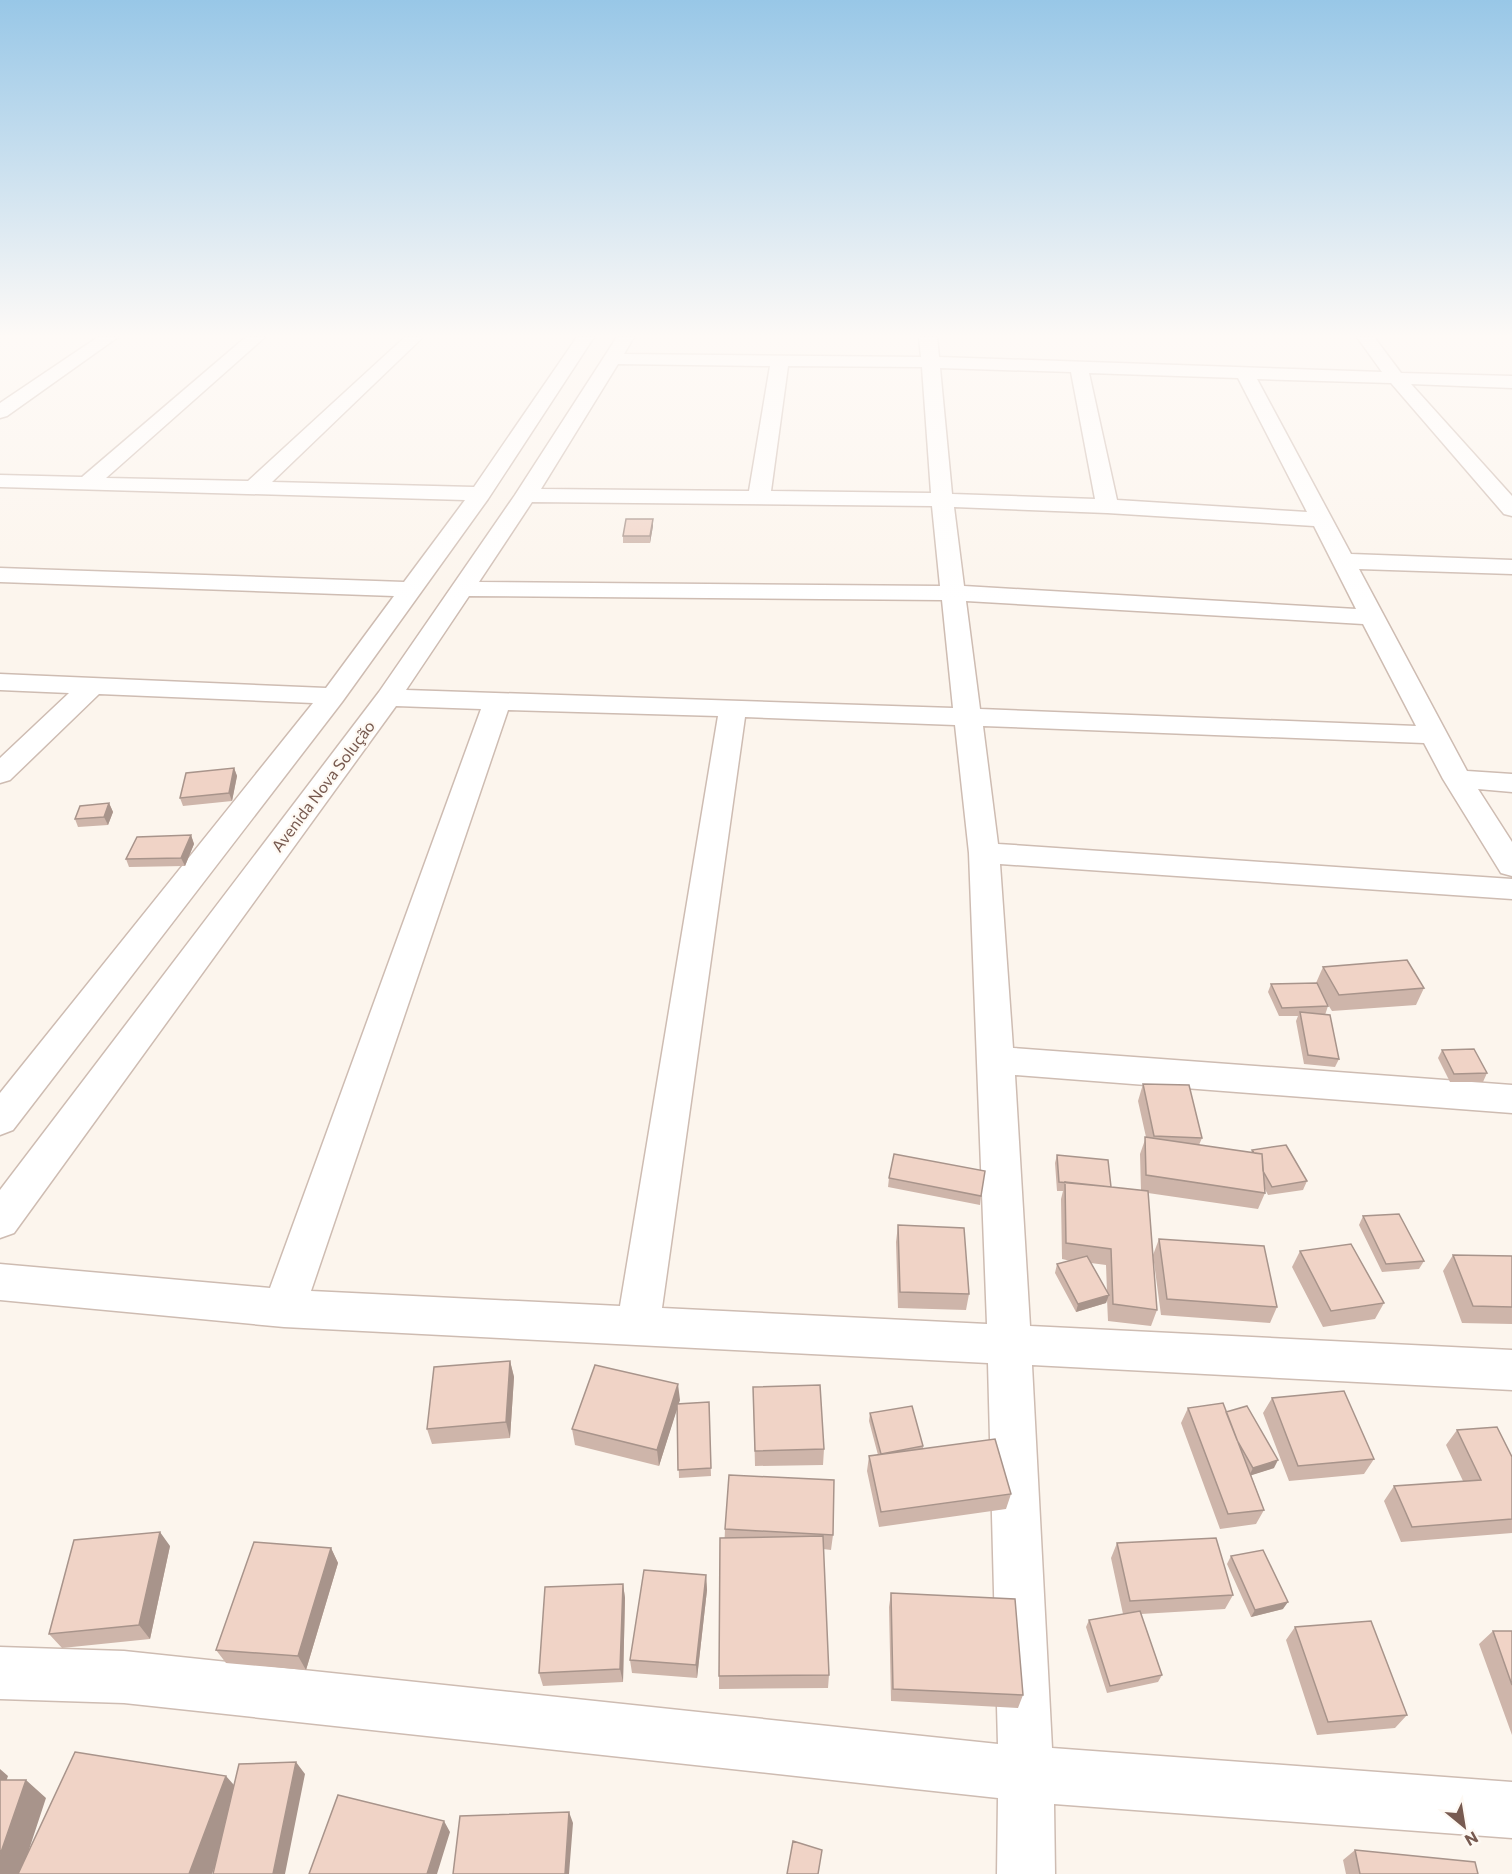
<svg xmlns="http://www.w3.org/2000/svg" width="1512" height="1874" font-family="Commissioner,sans-serif">
	<rect width="100%" height="100%" fill="#fcf5ed"/>
	<g fill="none" stroke-linecap="round" stroke-linejoin="round">
		<g stroke="#cebcb2" stroke-width="3">
			<path id="minor" d="M98,337h20l-111,79 -7,2v-15z
				M246,337h19l-159,141 142,3 157,-144h18l-151,145 202,5 103,-150h17l-106,162 -146,203 -329,428 -13,5v-42l313,-390 -214,-9 -89,86 -10,3v-25l69,-65 -69,-3v-16l326,14 68,-92 -394,-14v-14l404,14 61,-82 -465,-13v-12l82,2z
				M617,337h17l-10,17 297,3 -2,-20h18l2,20 443,15 -25,-35h17l27,36 111,3v12l-101,-4 101,112v20l-8,-2 -113,-131 -134,-4 94,175 161,6v14l-153,-5 108,202 45,3v18l-34,-3 34,53v34l-11,-3 -58,-94 -19,-36 -441,-17 15,118 514,35v20l-512,-35 13,184 499,37v28l-497,-38 15,251 482,24v40l-480,-25 20,383 460,34v56l-458,-34 1,70h-58l1,-76 -874,-95 -124,-4v-52l124,4 874,93 -10,-381 -704,-36 -284,-27v-36l270,24 211,-579 -85,-3 -382,527 -14,5v-48l379,-498 136,-197zM618,364l152,2 -21,125 -208,-2zM788,366l134,1 9,126 -160,-2zM940,368l131,4 24,127 -143,-5zM1089,373l149,5 69,134 -190,-12zM532,502l400,4 8,80 -461,-4zM954,507l153,6 207,13 42,83 -392,-23zM469,596l473,4 11,108 -547,-18zM966,601l397,23 53,102 -436,-17zM508,710l210,6 -98,590 -309,-15zM745,717l210,8 14,128 18,471 -325,-16z"/>
		</g>
		<use href="#minor" fill="#fff" fill-rule="evenodd"/>
	</g>
	<path fill="#ceb5aa" fill-rule="evenodd" d="M653,519v7l-3,17h-27v-7z
		M234,768l3,8 -5,25 -49,5 -3,-8z
		M109,803l4,9 -5,13 -30,2 -3,-8z
		M191,835l3,9 -9,22 -56,1 -3,-8z
		M1323,967l101,21 -8,17 -84,6 -7,-11 3,6 -3,9 14,44 -4,8 -31,-3 -8,-43 2,-5h-19l-11,-24 3,-8 45,-1z
		M1442,1050l45,23 -4,9h-33l-12,-24z
		M1143,1084l59,54 -3,7 52,8 1,-3 55,31 -4,9 -35,5 -3,-6v4l-7,16 -110,-16 9,117 -6,16 -43,-5 -1,-22 -1,4 -30,9 -21,-39 2,-9 14,-3 -9,-2 -1,-60 2,-8h-6l-2,-28 2,-8 54,32 30,4 -1,-37 6,-17 -8,-36zM1091,1263l15,2 1,27z
		M889,1178l92,18 -1,9 -92,-18z
		M1363,1216l61,45 -5,8 -37,3 -23,-47z
		M898,1225l71,69 -3,16 -68,-2 -2,-66z
		M1159,1239l118,68 -7,16 -109,-8 -8,-60z
		M1300,1251l84,52 -9,16 -52,8 -31,-60z
		M1453,1255l59,1v68l-50,-1 -19,-52z
		M510,1361l4,16 -4,61 -78,6 -5,-15z
		M753,1387l71,62 -1,16 -68,1z
		M1272,1398l102,61 -10,15 -75,7 -26,-68z
		M680,1400l-2,4 31,-2 2,74 -32,2 -2,-70 -18,58 -84,-21 -3,-16z
		M1188,1408l38,4 48,56 -23,7 13,35 -8,14 -36,5 -39,-106z
		M870,1413l53,33v2l88,46 -5,15 -127,18 -12,-56 2,-15 9,-1 -9,-34z
		M1457,1430l55,27v76l-111,9 -17,-41 10,-15 69,-5 -17,-36z
		M725,1529l108,6 -2,15 -8,-1 6,126 -1,13 -109,1v-13z
		M1117,1543l116,52 -8,14 -84,5 21,61 -4,7 -51,11 -21,-66 3,-7 34,-6 -12,-56z
		M170,1546l-20,93 -88,9 -13,-14z
		M331,1548l7,15 -32,107 -80,-7 -10,-13z
		M1231,1556l52,53 -32,8 -24,-53z
		M706,1575l1,15 -10,88 -65,-5 -2,-13z
		M623,1584l2,14 -2,84 -80,4 -4,-13z
		M891,1593l132,102 -5,13 -127,-7 -2,-94z
		M1295,1627l112,88 -12,13 -78,7 -31,-95z
		M1493,1631h19v104l-33,-91z
		M1355,1850l123,24h-132l-3,-14z"/>
	<path fill="#a8948b" d="M653,519v7l-3,17v-7z
		M234,768l3,8 -5,25 -3,-8z
		M109,803l4,9 -5,13 -4,-8z
		M191,835l3,9 -9,22 -4,-8z
		M1109,1295l-3,8 -30,9 2,-8z
		M510,1361l4,16 -4,61 -4,-16z
		M678,1384l2,16 -21,66 -2,-16z
		M1278,1460l-4,8 -25,8 4,-8z
		M160,1532l10,14 -20,93 -11,-14z
		M331,1548l7,15 -32,107 -8,-14z
		M706,1575l1,15 -10,88 -1,-13z
		M623,1584l2,14 -2,84 -3,-13z
		M1288,1602l-5,7 -32,8 4,-7z
		M296,1762l9,12 -20,100h-12z
		M0,1769l8,7 -7,21 -1,-1z
		M226,1776l15,17 -29,81h-23z
		M26,1780l20,18 -25,76h-21v-19z
		M569,1812l4,11 -4,51h-4z
		M444,1821l6,11 -13,42h-10z"/>
	<path fill="#f0d3c6" stroke="#a8948b" stroke-width="1.5" d="M626,519h27l-3,17h-27z
		M234,768l-5,25 -49,5 6,-25z
		M109,803l-5,14 -29,2 5,-13z
		M191,835l-10,23 -55,1 11,-22z
		M1407,960l17,28 -85,7 -16,-28z
		M1317,983l11,23 -46,2 -11,-24z
		M1300,1012l30,3 9,44 -31,-4z
		M1474,1049l13,24 -33,1 -12,-24z
		M1143,1084l46,1 13,53 -48,-2z
		M1145,1137l117,17 3,39 -119,-18z
		M1286,1145l21,36 -35,6 -9,-16 -1,-17 -8,-1 -2,-3z
		M894,1154l91,17 -4,25 -92,-18z
		M1057,1155l51,5 3,27 -52,-5z
		M1065,1182l83,9 9,119 -44,-6 -2,-55 -45,-6z
		M1399,1214l25,47 -38,3 -23,-48z
		M898,1225l66,3 5,66 -69,-2z
		M1159,1239l105,7 13,61 -110,-8z
		M1351,1244l33,59 -53,8 -31,-60z
		M1453,1255l59,1v51l-39,-1z
		M1087,1256l22,39 -31,9 -21,-40z
		M510,1361l-4,61 -79,7 7,-62z
		M595,1365l83,19 -21,66 -85,-21z
		M820,1385l4,64 -69,2 -2,-64z
		M1344,1391l30,68 -76,7 -26,-68z
		M709,1402l2,66 -33,2 -1,-66z
		M1223,1403l41,107 -36,4 -40,-106z
		M912,1406l11,40 -42,8 -11,-41z
		M1247,1406l31,54 -25,8 -16,-28 -11,-28z
		M1497,1427l15,30v62l-100,8 -18,-41 87,-6 -24,-50z
		M995,1439l16,55 -130,18 -12,-56z
		M729,1475l105,5 -1,55 -108,-6z
		M160,1532l-21,93 -90,9 25,-94z
		M823,1536l6,139 -110,1 1,-138z
		M1216,1538l17,57 -103,6 -13,-58z
		M254,1542l77,6 -33,108 -82,-6z
		M1263,1550l25,52 -33,8 -24,-54z
		M644,1570l62,5 -10,90 -66,-5z
		M623,1584l-3,85 -81,4 6,-86z
		M891,1593l124,6 8,96 -130,-6z
		M1140,1611l22,64 -52,11 -21,-66z
		M1371,1621l36,94 -79,7 -33,-95z
		M1493,1631h19v54z
		M75,1752l151,24 -37,98h-171z
		M296,1762l-23,112h-60l26,-110z
		M0,1780h26l-26,75z
		M338,1795l106,26 -17,53h-118z
		M569,1812l-4,62h-112l7,-58z
		M793,1841l29,9 -4,24h-31z
		M1355,1850l120,12 3,12h-118z"/>
	<linearGradient id="sky" x2="0" y2="1"><stop stop-color="#98c7e7"/><stop offset="0.56" stop-color="#fefaf7"/><stop offset="1" stop-color="#fefaf7" stop-opacity="0"/></linearGradient>
	<rect width="1512" height="600" fill="url(#sky)"/>
	<g text-anchor="middle" stroke-width="4.5" stroke-linejoin="round" paint-order="stroke">
		<g font-size="16" fill="#775a50" stroke="#fef9f3">
			<text transform="translate(323 786) rotate(-53)" y="6">Avenida Nova Solução</text>
		</g>
	</g>
	<g transform="translate(1464 1826) rotate(150)" stroke="#fef9f3" stroke-width="4.5" paint-order="stroke">
	<path d="M0-4.5L10 22L0 15L-10 22Z" fill="#775a50"/>
	<text y="-9" font-size="16" font-weight="bold" text-anchor="middle" fill="#775a50">N</text>
	</g>
</svg>
